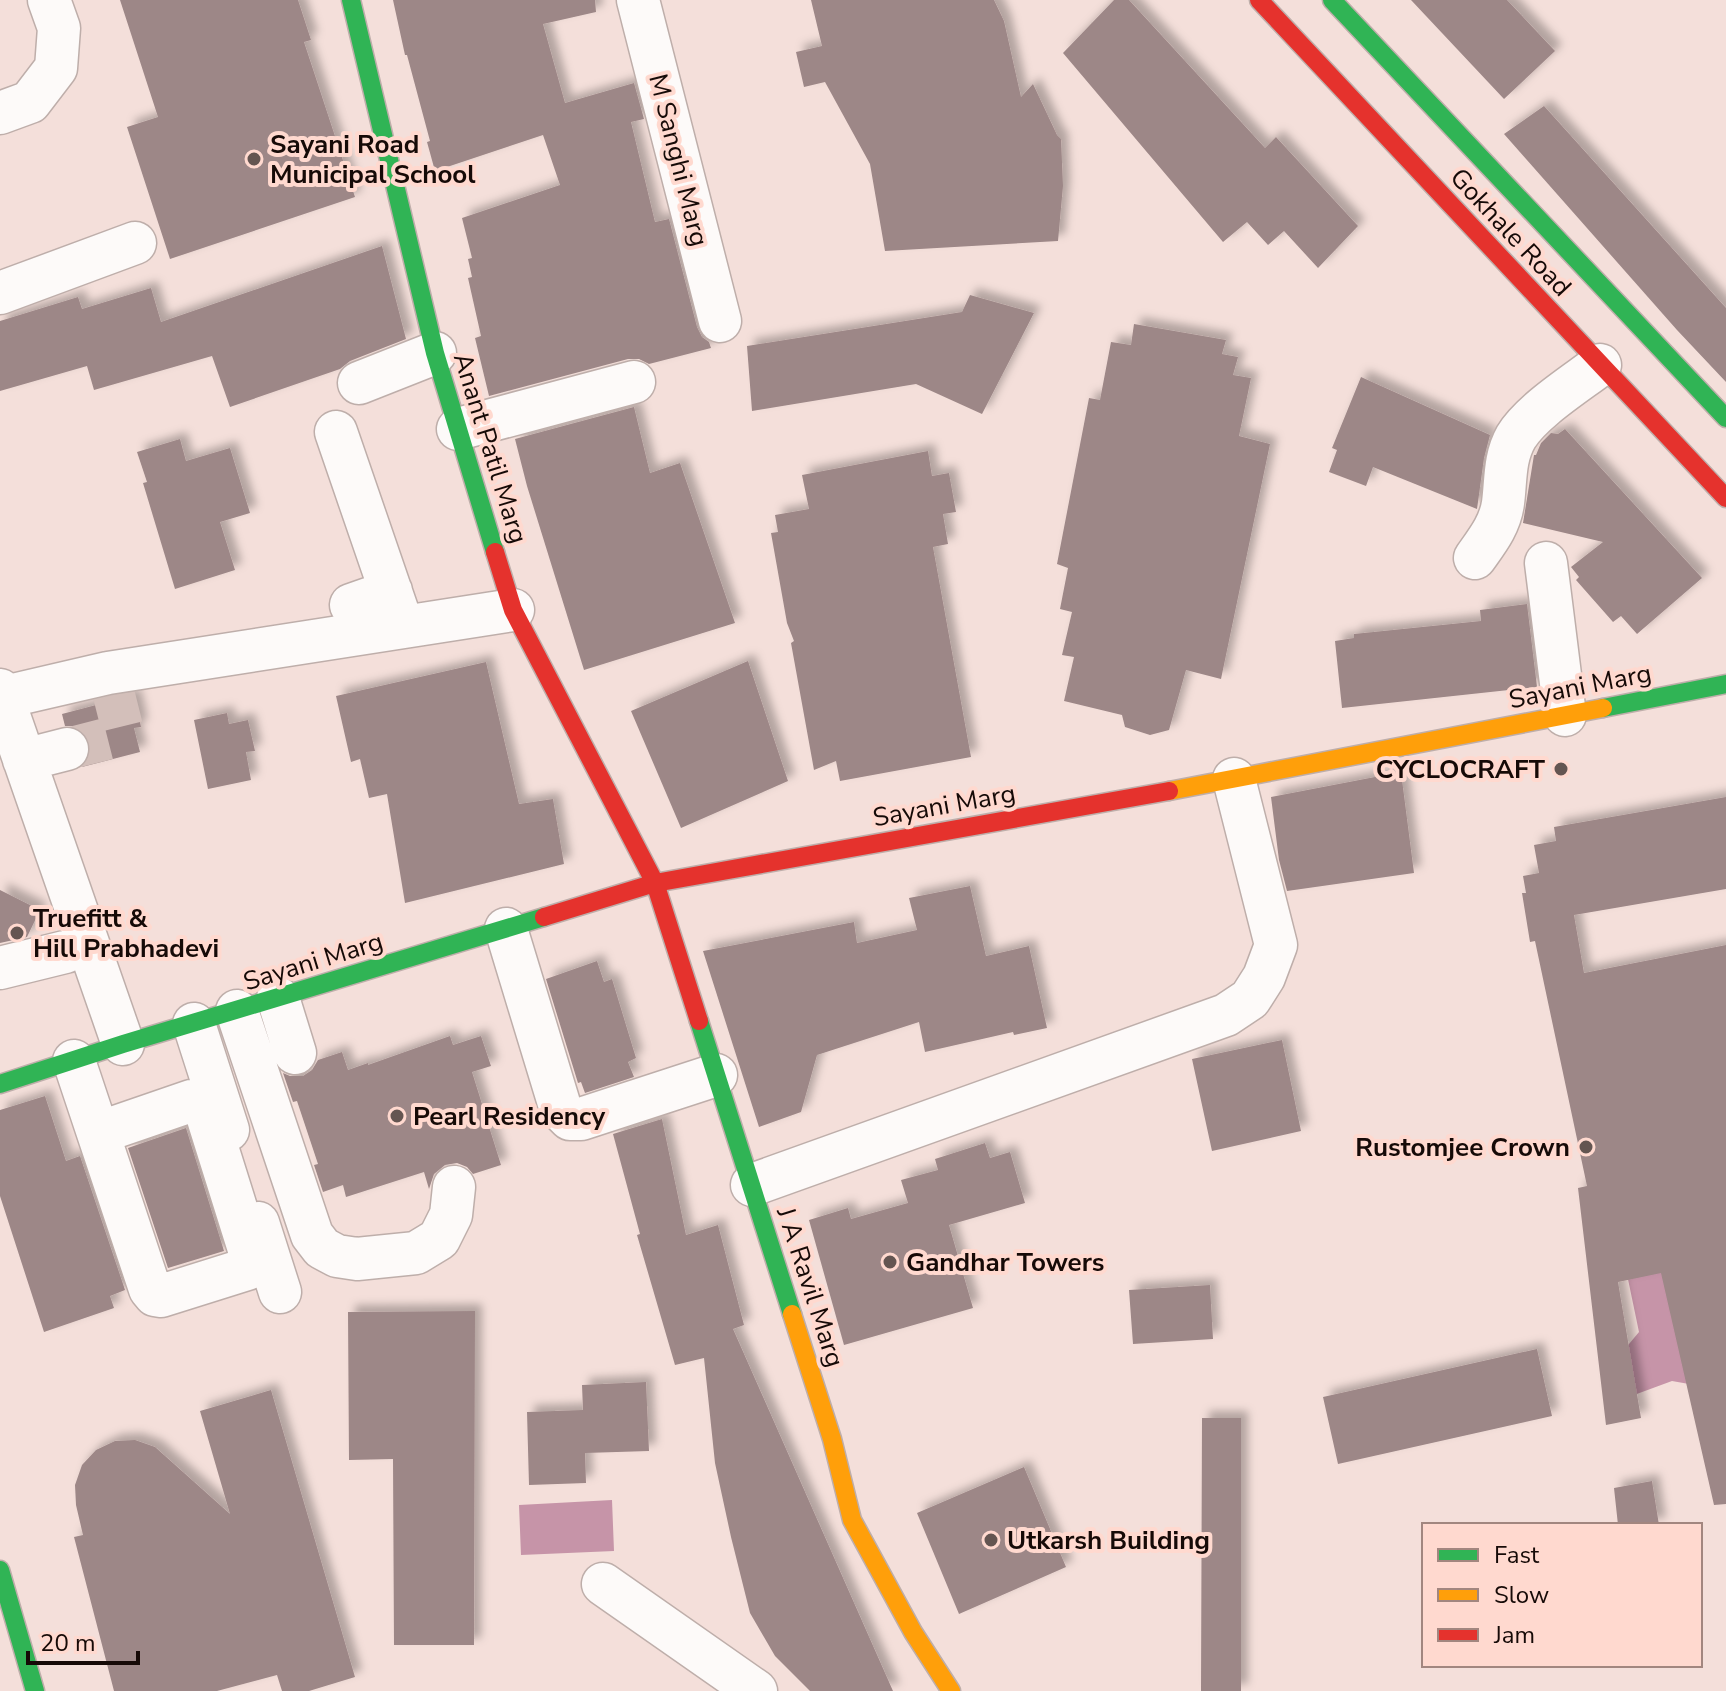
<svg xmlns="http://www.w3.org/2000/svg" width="1726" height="1691" font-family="'Nunito Sans',sans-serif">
	<defs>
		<filter id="shadow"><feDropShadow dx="7" dy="-7" stdDeviation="4" flood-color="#0004"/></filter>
	</defs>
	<rect width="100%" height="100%" fill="#f4dfda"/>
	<path fill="#c694a8" d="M1687,1226l19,161 -34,-6 -38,14 -10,-45 15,-18 -20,-96z
		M612,1500l2,51 -93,4 -2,-50z"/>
	<path fill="#9d8787" filter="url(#shadow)" d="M120,0h178l13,40 -7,2 51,155 -185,62 -43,-132 31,-10z
		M393,0h202l1,12 -53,12 22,79 69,-20 10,36 -13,3 24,100 14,-3 28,108 5,10 7,5 2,6 -62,16 -10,-5h-11l-139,37 -14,-58 6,-2 -13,-58 4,-1 -4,-18 4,-1 -10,-40 98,-33 -17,-50 -108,36 -8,-29 3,-1 -23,-86h-2z
		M811,0h183l10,21 17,76 12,-13 24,51 4,4 2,47 -5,55 -173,10 -15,-87 -45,-82 -21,5 -8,-35 26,-6z
		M1114,0h15l136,148 11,-11 82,89 -40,42 -34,-37 -16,14 -21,-23 -24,20 -160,-189z
		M1411,0h96l48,51 -51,48z
		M1544,106l182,202v74l-49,-52 -173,-196z
		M382,246l24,93 -56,22 -10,8 -110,38 -18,-51 -118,34 -7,-24 -87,25v-70l78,-24 4,12 69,-21 10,34z
		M970,295l64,18 -52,101 -66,-30 -164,27 -5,-65 215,-34z
		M1134,324l92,16 -4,14 16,3 -5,18 18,3 -12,58 31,8 -49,235 -35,-9 -17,60 -19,5 -25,-8 -3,-12 -58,-14 10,-44 -12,-2 10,-43 -12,-3 8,-41 -11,-4 32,-166 11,2 11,-58 20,3z
		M1361,377l129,58 -6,23 -7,51 -104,-42 -7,19 -37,-14 8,-22 -5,-2z
		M634,407l16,66 30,-10 55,160 -151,47 -57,-184 -12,-47z
		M1565,429l137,149 -65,56 -16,-18 -8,6 -37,-42 3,-3 -8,-10 32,-25 -80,-19 11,-68h2l5,-12 10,-10 7,1z
		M180,439l6,22 44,-13 20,65 -30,9 15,48 -60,19 -32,-106 4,-1 -10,-30z
		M928,451l4,25 17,-3 7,39 -13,2 5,30 -15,3 38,210 -131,24 -4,-20 -22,9 -23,-127 3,-2 -7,-18 -16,-90 7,-1 -3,-17 34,-6 -7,-34z
		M1527,604l10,83 -195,21 -7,-67 19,-3v-4l127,-13 -1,-11z
		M748,661l40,120 -107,47 -50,-117z
		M486,662l33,142 34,-5 11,65 -159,39 -18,-109 -18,4 -9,-39 -9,3 -15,-66z
		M134,695l7,32 -7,1 6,24 -58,15 8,-11v-14l-6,-10 -10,-6h-9l-3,-12z
		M227,713l2,11 19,-4 7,31 -9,1 5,28 -43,9 -14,-69z
		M1401,772l13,101 -127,18 -8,-31 -8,-63z
		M1726,797v92l-152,26 10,58 142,-28v559l-12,1 -53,-232 -43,9 23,136 -35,7 -28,-237 9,-2 -52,-245 -5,1 -8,-49h4l-3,-17 16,-3 -5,-28 22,-4 -2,-14z
		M970,886l16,70 43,-10 18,82 -33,7 -1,-3 -88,20 -6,-30 -102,33 -16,57 -42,15 -56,-176 151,-29 3,21 60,-13 -8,-32z
		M0,890l40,20 -13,27 -27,6z
		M597,961l7,21 8,-3 24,79 -8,4 6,15 -49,16 -4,-11 -3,1 -32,-104z
		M450,1036l3,9 28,-9 10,30 -19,6 29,93 -28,9 -6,-7 -10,-4 -12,2 -11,9 -5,15 -5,-17 -78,25 -3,-12 -20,7 -9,-27 4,-1 -21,-63 -4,1 -10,-29 7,3h13l9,-6 6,-10 24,-8 6,18 20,-7v2z
		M1282,1040l19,91 -89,20 -20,-92z
		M45,1096l21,65 14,-5 45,134 -15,6 4,12 -70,24 -44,-136v-86z
		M662,1119l24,116 32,-10 26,100 -11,4 160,362h-83l-35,-35 -25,-43 -19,-76 -16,-74 -11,-105 -29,7 -38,-130 3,-1 -27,-100z
		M186,1128l38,123 -56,17 -40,-120z
		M985,1143l5,15 20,-6 15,51 -76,22 24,83 -129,37 -35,-125 39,-12 3,11 57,-16 -7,-23 37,-10 -3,-11z
		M1210,1285l3,54 -80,5 -4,-54z
		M475,1311l-1,334h-80l-1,-186 -44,1 -1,-148z
		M1537,1349l15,67 -214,48 -15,-67z
		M646,1382l3,69 -64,2 1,30 -57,2 -2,-73 56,-2 -1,-25z
		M271,1390l84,287 -46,14h-27l-5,-16 -60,16h-103l-40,-154 9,-2 -7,-30 -1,-20 7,-20 14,-15 19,-9 20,-1 20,7 75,67 -30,-103z
		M1202,1418h39v273h-40z
		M1024,1467l42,100 -107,47 -42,-101z
		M1652,1481l7,44h-41l-4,-37z"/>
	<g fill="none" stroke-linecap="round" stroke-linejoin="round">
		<path stroke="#d3bfba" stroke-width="42" stroke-dasharray="42 21" stroke-linecap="butt" d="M67,749l51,-13 4,-9 -8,-32"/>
		<g stroke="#beaeaa" stroke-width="45">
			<path id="street" d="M638,0l82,321
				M0,113l30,-11 26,-34 3,-40 -10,-28
				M0,293l135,-50
				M359,383l76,-30
				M458,429l176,-47
				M336,432l67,195
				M1475,558c12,-17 25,-33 28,-55 3,-22 1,-45 13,-66 16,-26 59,-53 84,-72
				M1546,563l19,152
				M351,605l40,-14
				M0,690l123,354
				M0,698l108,-25 405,-63
				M24,760l43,-11
				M506,929l55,181 9,9h11l135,-44
				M0,968l65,-16
				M278,998l17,55
				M237,1011l75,224 10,13 15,8 20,3 59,-6 23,-14 12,-24 3,-28
				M194,1024l34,106
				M74,1061l76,228 5,6 6,1 86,-27 5,-10 -47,-150 -5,-6 -9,-2 -93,32
				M752,1185l474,-170 24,-16 14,-22 12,-32 -42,-166
				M258,1223l22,69
				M603,1584l153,107"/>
		</g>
		<g stroke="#beaeaa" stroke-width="21">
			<path id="fast" d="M351,0l84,353 60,199
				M1332,0l394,418
				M1603,708l123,-24
				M699,1021l93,293
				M0,1084l123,-40 421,-127
				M0,1570l35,121"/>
		</g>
		<g stroke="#beaeaa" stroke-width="21">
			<path id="slow" d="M1169,791l434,-83
				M792,1314l40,125 20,81 61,112 38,59"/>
		</g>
		<g stroke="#beaeaa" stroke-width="21">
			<path id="jam" d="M1259,0l467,498
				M495,552l18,58 142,273 44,138
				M544,917l111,-34 514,-92"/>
		</g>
		<use href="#street" stroke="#fdfaf9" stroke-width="42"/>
		<use href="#fast" stroke="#30b455" stroke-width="18"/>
		<use href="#slow" stroke="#ff9f0a" stroke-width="18"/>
		<use href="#jam" stroke="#e5322d" stroke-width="18"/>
	</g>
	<g fill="#645551" stroke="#ffd9cf" stroke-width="3">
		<circle cx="254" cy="159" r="8"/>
		<circle cx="1561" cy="769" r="8"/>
		<circle cx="17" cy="933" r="8"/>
		<circle cx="397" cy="1116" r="8"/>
		<circle cx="1586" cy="1147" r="8"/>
		<circle cx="890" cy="1262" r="8"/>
		<circle cx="991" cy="1540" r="8"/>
	</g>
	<g text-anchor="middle" stroke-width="8" stroke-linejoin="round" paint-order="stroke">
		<g font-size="26" font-weight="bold" fill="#160a07" stroke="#ffd9cf" text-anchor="start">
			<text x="270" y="153">Sayani Road<tspan x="270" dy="30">Municipal School</tspan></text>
			<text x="1545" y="778" text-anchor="end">CYCLOCRAFT</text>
			<text x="33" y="927">Truefitt &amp;<tspan x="33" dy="30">Hill Prabhadevi</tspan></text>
			<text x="413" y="1125">Pearl Residency</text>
			<text x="1570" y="1156" text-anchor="end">Rustomjee Crown</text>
			<text x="906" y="1271">Gandhar Towers</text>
			<text x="1007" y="1549">Utkarsh Building</text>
		</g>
		<g font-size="26" fill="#160a07" stroke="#ffd9cf">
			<text transform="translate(679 160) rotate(76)" y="9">M Sanghi Marg</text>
			<text transform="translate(1511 232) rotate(47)" y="9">Gokhale Road</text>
			<text transform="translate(491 448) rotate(73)" y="9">Anant Patil Marg</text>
			<text transform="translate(1580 686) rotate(-11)" y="9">Sayani Marg</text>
			<text transform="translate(944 805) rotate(-10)" y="9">Sayani Marg</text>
			<text transform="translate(313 961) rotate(-17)" y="9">Sayani Marg</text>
			<text transform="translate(811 1287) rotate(72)" y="9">J A Ravil Marg</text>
		</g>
	</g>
	<rect x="1422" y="1523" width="280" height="144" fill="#ffd9cf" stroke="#a2867f" stroke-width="2"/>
	<rect x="1438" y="1549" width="40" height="12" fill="#30b455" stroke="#a2867f" stroke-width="2"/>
	<text x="1494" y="1563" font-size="24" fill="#160a07">Fast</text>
	<rect x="1438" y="1589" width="40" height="12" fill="#ff9f0a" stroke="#a2867f" stroke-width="2"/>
	<text x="1494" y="1603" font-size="24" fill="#160a07">Slow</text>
	<rect x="1438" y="1629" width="40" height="12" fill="#e5322d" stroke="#a2867f" stroke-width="2"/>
	<text x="1494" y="1643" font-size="24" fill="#160a07">Jam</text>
	<path d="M28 1651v12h110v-12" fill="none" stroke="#160a07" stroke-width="4"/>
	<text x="40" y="1651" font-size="24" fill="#160a07" stroke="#ffd9cf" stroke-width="6" paint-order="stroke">20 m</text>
</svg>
